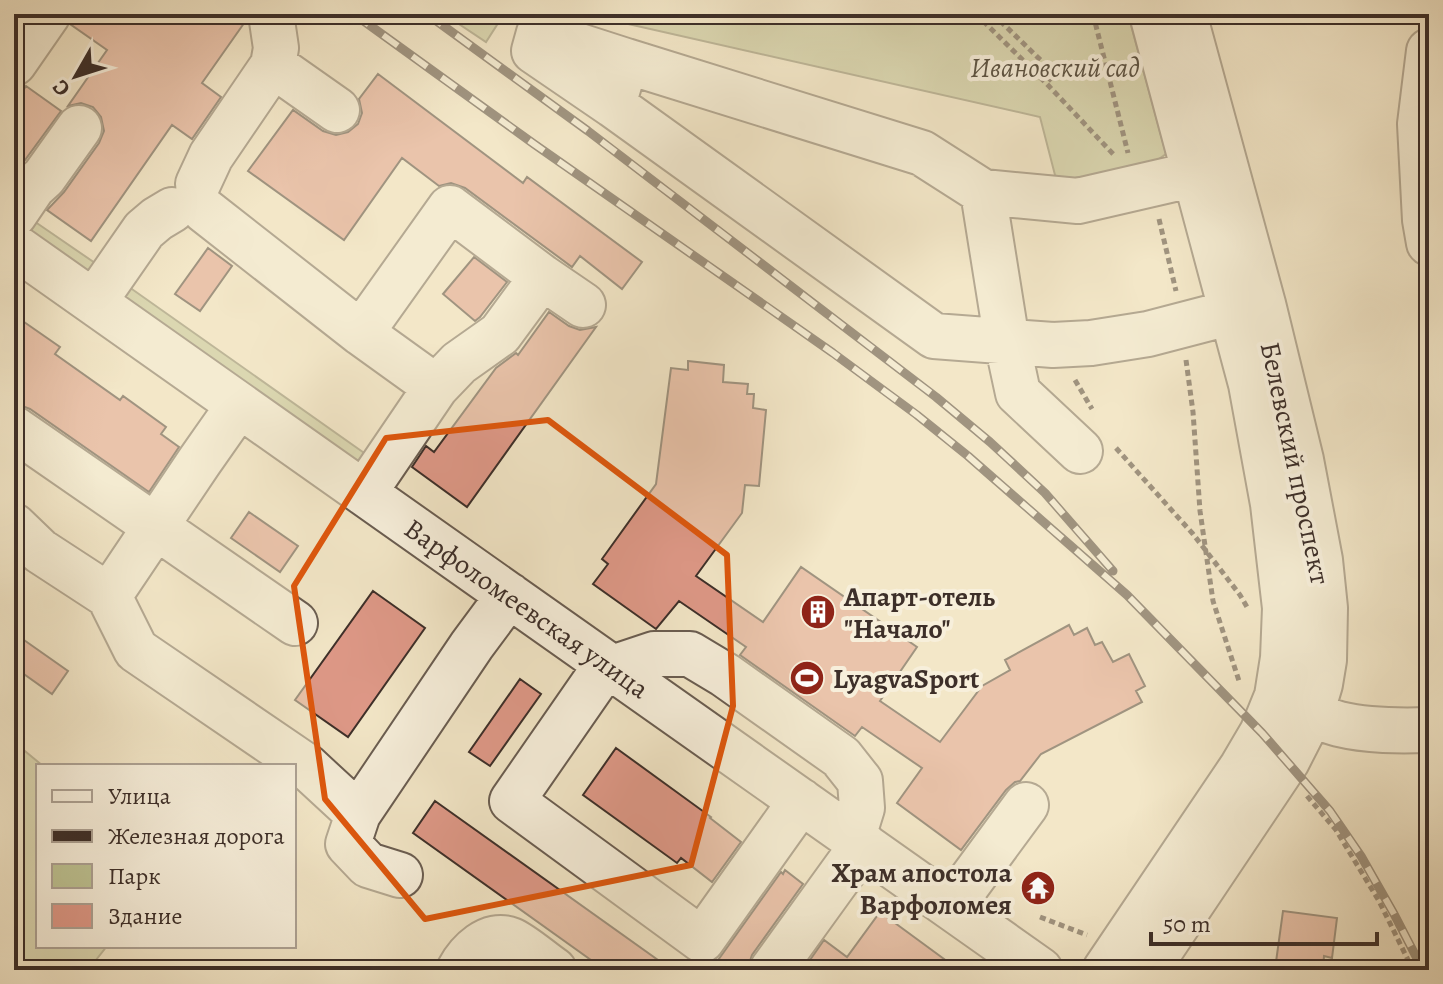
<svg xmlns="http://www.w3.org/2000/svg" width="1443" height="984" font-family="Alegreya,serif">
	<rect width="100%" height="100%" fill="#f3e7c8"/>
	<filter id="stains"><feTurbulence type="fractalNoise" baseFrequency=".0025" numOctaves="4"/><feColorMatrix values="0 0 0 0 .2 0 0 0 0 .09 0 0 0 0 .02 0 0 0 .5 -.17"/></filter>
	<radialGradient id="worn" r=".72"><stop offset=".6" stop-color="#630" stop-opacity="0"/><stop offset="1" stop-color="#630" stop-opacity=".3"/></radialGradient>
	<path fill="#bec494" stroke="#7e7a5e" stroke-width="2" d="M444,14h60l-18,28z
		M584,14h544l38,140 -23,16 -81,11 -7,-6 -15,-58z
		M28,217l67,46 -9,13 -66,-47z
		M129,287l238,168 -8,13 -239,-168z
		M14,742l29,24h-5v180h69l-19,24h-74z"/>
	<path fill="#df9988" stroke="#3d2f29" stroke-width="2" d="M73,14h174v5l-45,64 19,14 -29,42 -20,-14 -81,116 -44,-31 17,-18 35,-49 5,-12 -3,-14 -8,-10 -12,-4 -13,3 39,-56 -37,-26z
		M378,74l145,109 4,-6 115,85 -20,27 -42,-33 -8,11 -107,-79 -14,-5 -12,3 -37,-28 -58,82 -96,-69 45,-61 30,21 13,4 12,-3 10,-8 4,-11 -3,-14z
		M26,86l35,25 -36,49 -11,11v-67z
		M208,248l24,18 -32,45 -25,-17z
		M474,257l33,25 -27,35 -5,4 -32,-27z
		M549,312l20,14 11,4 16,-3 -129,180 -55,-40 14,-21 8,6 62,-84 20,-15 2,2z
		M14,315l46,32 -5,7 65,46 3,-4 43,31 -5,7 18,13 -30,45 -119,-83 -16,-6z
		M688,361l36,4 -1,17 25,2 -1,10h7l-1,14 13,2 -7,76 -14,-1 -3,28 -46,63 67,46 38,-55 116,80 -37,54 60,41 42,-56 28,-16 -5,-10 64,-35 5,10 13,-7 8,17 7,-3 11,20 16,-8 16,32 -9,5 6,11 -101,52 -21,27 -5,1 -9,8 -45,60 -64,-47 25,-35 -60,-41 -7,9 -115,-81 6,-8 -67,-46 -23,28 -63,-45 15,-20 -6,-5 54,-75 15,-116 17,2z
		M249,512l49,34 -18,26 -49,-34z
		M373,591l52,37 -77,109 -53,-37z
		M14,633l54,38 -16,23 -38,-27z
		M520,679l21,15 -51,72 -21,-14z
		M616,748l95,69 -1,1 31,24 -29,40 -31,-24 -4,5 -94,-68z
		M435,801l237,169h-67l-192,-137z
		M785,870l18,14 -51,71 -5,15h-36l70,-98 2,2z
		M1283,911l54,7 -5,40 -8,-2 -1,12 -47,-6z
		M880,912l79,58h-156l21,-30 23,17z"/>
	<g fill="none" stroke-linecap="round" stroke-linejoin="round">
		<g stroke="#6a5d51" stroke-width="48">
			<path id="minor" d="M1429,51l-9,73 5,96 4,23
				M14,63l34,-49
				M273,65l64,45
				M613,105l-79,-54 5,-18 87,28
				M1195,174l-117,27 -95,-9 -61,-39 -296,-92 -13,44 321,231 119,9 38,-2 57,-9 115,-30
				M198,184l13,-28 62,-91 3,-17 -5,-34
				M983,192l24,150 11,51 62,58
				M204,210l157,123 75,54
				M14,215l19,-28 11,-10 35,-49
				M14,246l1026,724
				M94,302l50,-72 13,-11 15,-9
				M361,333l89,-125 92,69 41,28
				M14,435l2,-5 279,193
				M364,493l72,-106 23,-24 41,-29 42,-57
				M14,526l26,25 69,45 27,54 170,116 52,48 -10,30 20,21 32,10
				M109,596l90,-134 40,-57
				M607,664l-95,137 190,139 99,-139
				M612,668l42,-14h36l35,21 116,82 19,24 2,27 -9,29
				M1286,701c17,8 34,18 53,23 29,7 60,7 90,6
				M358,814l114,-169 37,-50
				M951,907l75,-102
				M459,970c9,-17 30,-39 52,-30 12,5 31,22 43,30
				M772,970l91,-126
				M1105,970l137,-203 20,-34 15,-37 6,-38 2,-50 -12,-104 -22,-120 -99,-370
				M1147,970l140,-209 24,-47 9,-30 4,-24 1,-52 -5,-48 -19,-100 -38,-156 -79,-290"/>
		</g>
		<path stroke="#3d2f29" stroke-width="5" stroke-dasharray="6 4" stroke-linecap="butt" d="M976,14l70,69 69,73
			M993,14l62,60 -9,9
			M1093,14l35,139
			M1159,219l17,72
			M1186,360l7,52 7,99 13,90 27,83
			M1075,380l17,29
			M1116,448l77,86 47,61 7,12
			M1307,796l29,34 43,71 34,69
			M1040,917l47,18"/>
		<use href="#minor" stroke="#f7efdb" stroke-width="44"/>
		<g stroke="#3d2f29" stroke-width="9">
			<path id="rail" d="M354,14l180,130 299,209 84,62 51,41 159,139 135,138 68,78 31,45 33,58 29,56
				M427,14l161,117 348,266 54,45 55,51 68,78"/>
		</g>
		<use href="#rail" stroke="#f7efdb" stroke-width="6" stroke-dasharray="18" stroke-linecap="butt"/>
	</g>
	<path d="M0 0H1443V984H0ZM548,420l179,135 6,151 -42,159 -266,54 -100,-120 -31,-213 92,-148z" fill="#f3e7c8" fill-opacity=".55" fill-rule="evenodd"/>
	<path fill="none" stroke="#df570d" stroke-width="6" stroke-linejoin="round" d="M548,420l179,135 6,151 -42,159 -266,54 -100,-120 -31,-213 92,-148z"/>
	<defs>
		<g id="building-disc" transform="scale(1.8)"><circle r="9.5" fill="#8f2418" stroke="#f7efdb"/><path d="M-4-6H4V6H1V3H-1V6H-4ZM-2.5-4.3h1.7v1.8h-1.7ZM.8-4.3h1.7v1.8H.8ZM-2.5-1h1.7V.8h-1.7ZM.8-1h1.7V.8H.8Z" fill="#fff"/></g>
		<g id="stadium-disc" transform="scale(1.8)"><circle r="9.5" fill="#8f2418" stroke="#f7efdb"/><path d="M0-5a6.5 5 0 1 0 0 10a6.5 5 0 1 0 0-10ZM-3.5-1.8h7v3.6h-7Z" fill="#fff"/></g>
		<g id="temple-disc" transform="scale(1.8)"><circle r="9.5" fill="#8f2418" stroke="#f7efdb"/><path d="M0-6L5-2H3V0L6.5 2.5H4V6H1.5V3h-3V6H-4V2.5H-6.5L-3 0V-2H-5Z" fill="#fff"/></g>
	</defs>
	<g fill-rule="evenodd">
		<use href="#building-disc" x="818" y="612"/>
		<use href="#stadium-disc" x="807" y="678"/>
		<use href="#temple-disc" x="1038" y="888"/>
	</g>
	<g text-anchor="middle" stroke-width="8" stroke-linejoin="round" paint-order="stroke">
		<g font-size="28" font-style="italic" fill="#5d5444" stroke="#f7efdb">
			<text x="1055" y="77">Ивановский сад</text>
		</g>
		<g font-size="28" fill="#3d2f29" stroke="#f7efdb">
			<text transform="translate(1296 463) rotate(78)" y="10">Белевский проспект</text>
			<text transform="translate(527 608) rotate(35)" y="10">Варфоломеевская улица</text>
		</g>
		<g font-size="28" font-weight="bold" fill="#3d2f29" stroke="#f7efdb" text-anchor="start">
			<text x="844" y="606">Апарт-отель<tspan x="844" dy="32">"Начало"</tspan></text>
			<text x="833" y="688">LyagvaSport</text>
			<text x="1012" y="882" text-anchor="end">Храм апостола<tspan x="1012" dy="32">Варфоломея</tspan></text>
		</g>
	</g>
	<rect width="1443" height="984" fill="none" stroke="#f3e7c8" stroke-width="48"/>
	<rect x="16" y="16" width="1411" height="952" fill="none" stroke="#3d2f29" stroke-width="4"/>
	<rect x="24" y="24" width="1395" height="936" fill="none" stroke="#3d2f29" stroke-width="2"/>
	<rect x="36" y="764" width="260" height="184" fill="#f7efdb" stroke="#ada294" stroke-width="2"/>
	<rect x="52" y="790" width="40" height="12" fill="#f7efdb" stroke="#ada294" stroke-width="2"/>
	<text x="108" y="804" font-size="24" fill="#3d2f29">Улица</text>
	<rect x="52" y="830" width="40" height="12" fill="#3d2f29" stroke="#ada294" stroke-width="2"/>
	<text x="108" y="844" font-size="24" fill="#3d2f29">Железная дорога</text>
	<rect x="52" y="864" width="40" height="24" fill="#bec494" stroke="#ada294" stroke-width="2"/>
	<text x="108" y="884" font-size="24" fill="#3d2f29">Парк</text>
	<rect x="52" y="904" width="40" height="24" fill="#df9988" stroke="#ada294" stroke-width="2"/>
	<text x="108" y="924" font-size="24" fill="#3d2f29">Здание</text>
	<g transform="translate(76 76) rotate(231)" stroke="#f7efdb" stroke-width="6" paint-order="stroke">
	<path d="M0-6L14 30L0 20L-14 30Z" fill="#3d2f29"/>
	<text y="-12" font-size="22" font-weight="bold" text-anchor="middle" fill="#3d2f29">С</text>
	</g>
	<path d="M1151 932v12h226v-12" fill="none" stroke="#3d2f29" stroke-width="4"/>
	<text x="1163" y="932" font-size="24" fill="#3d2f29" stroke="#f7efdb" stroke-width="6" paint-order="stroke">50 m</text>
	<rect width="100%" height="100%" filter="url(#stains)"/>
	<rect width="100%" height="100%" fill="url(#worn)"/>
</svg>
